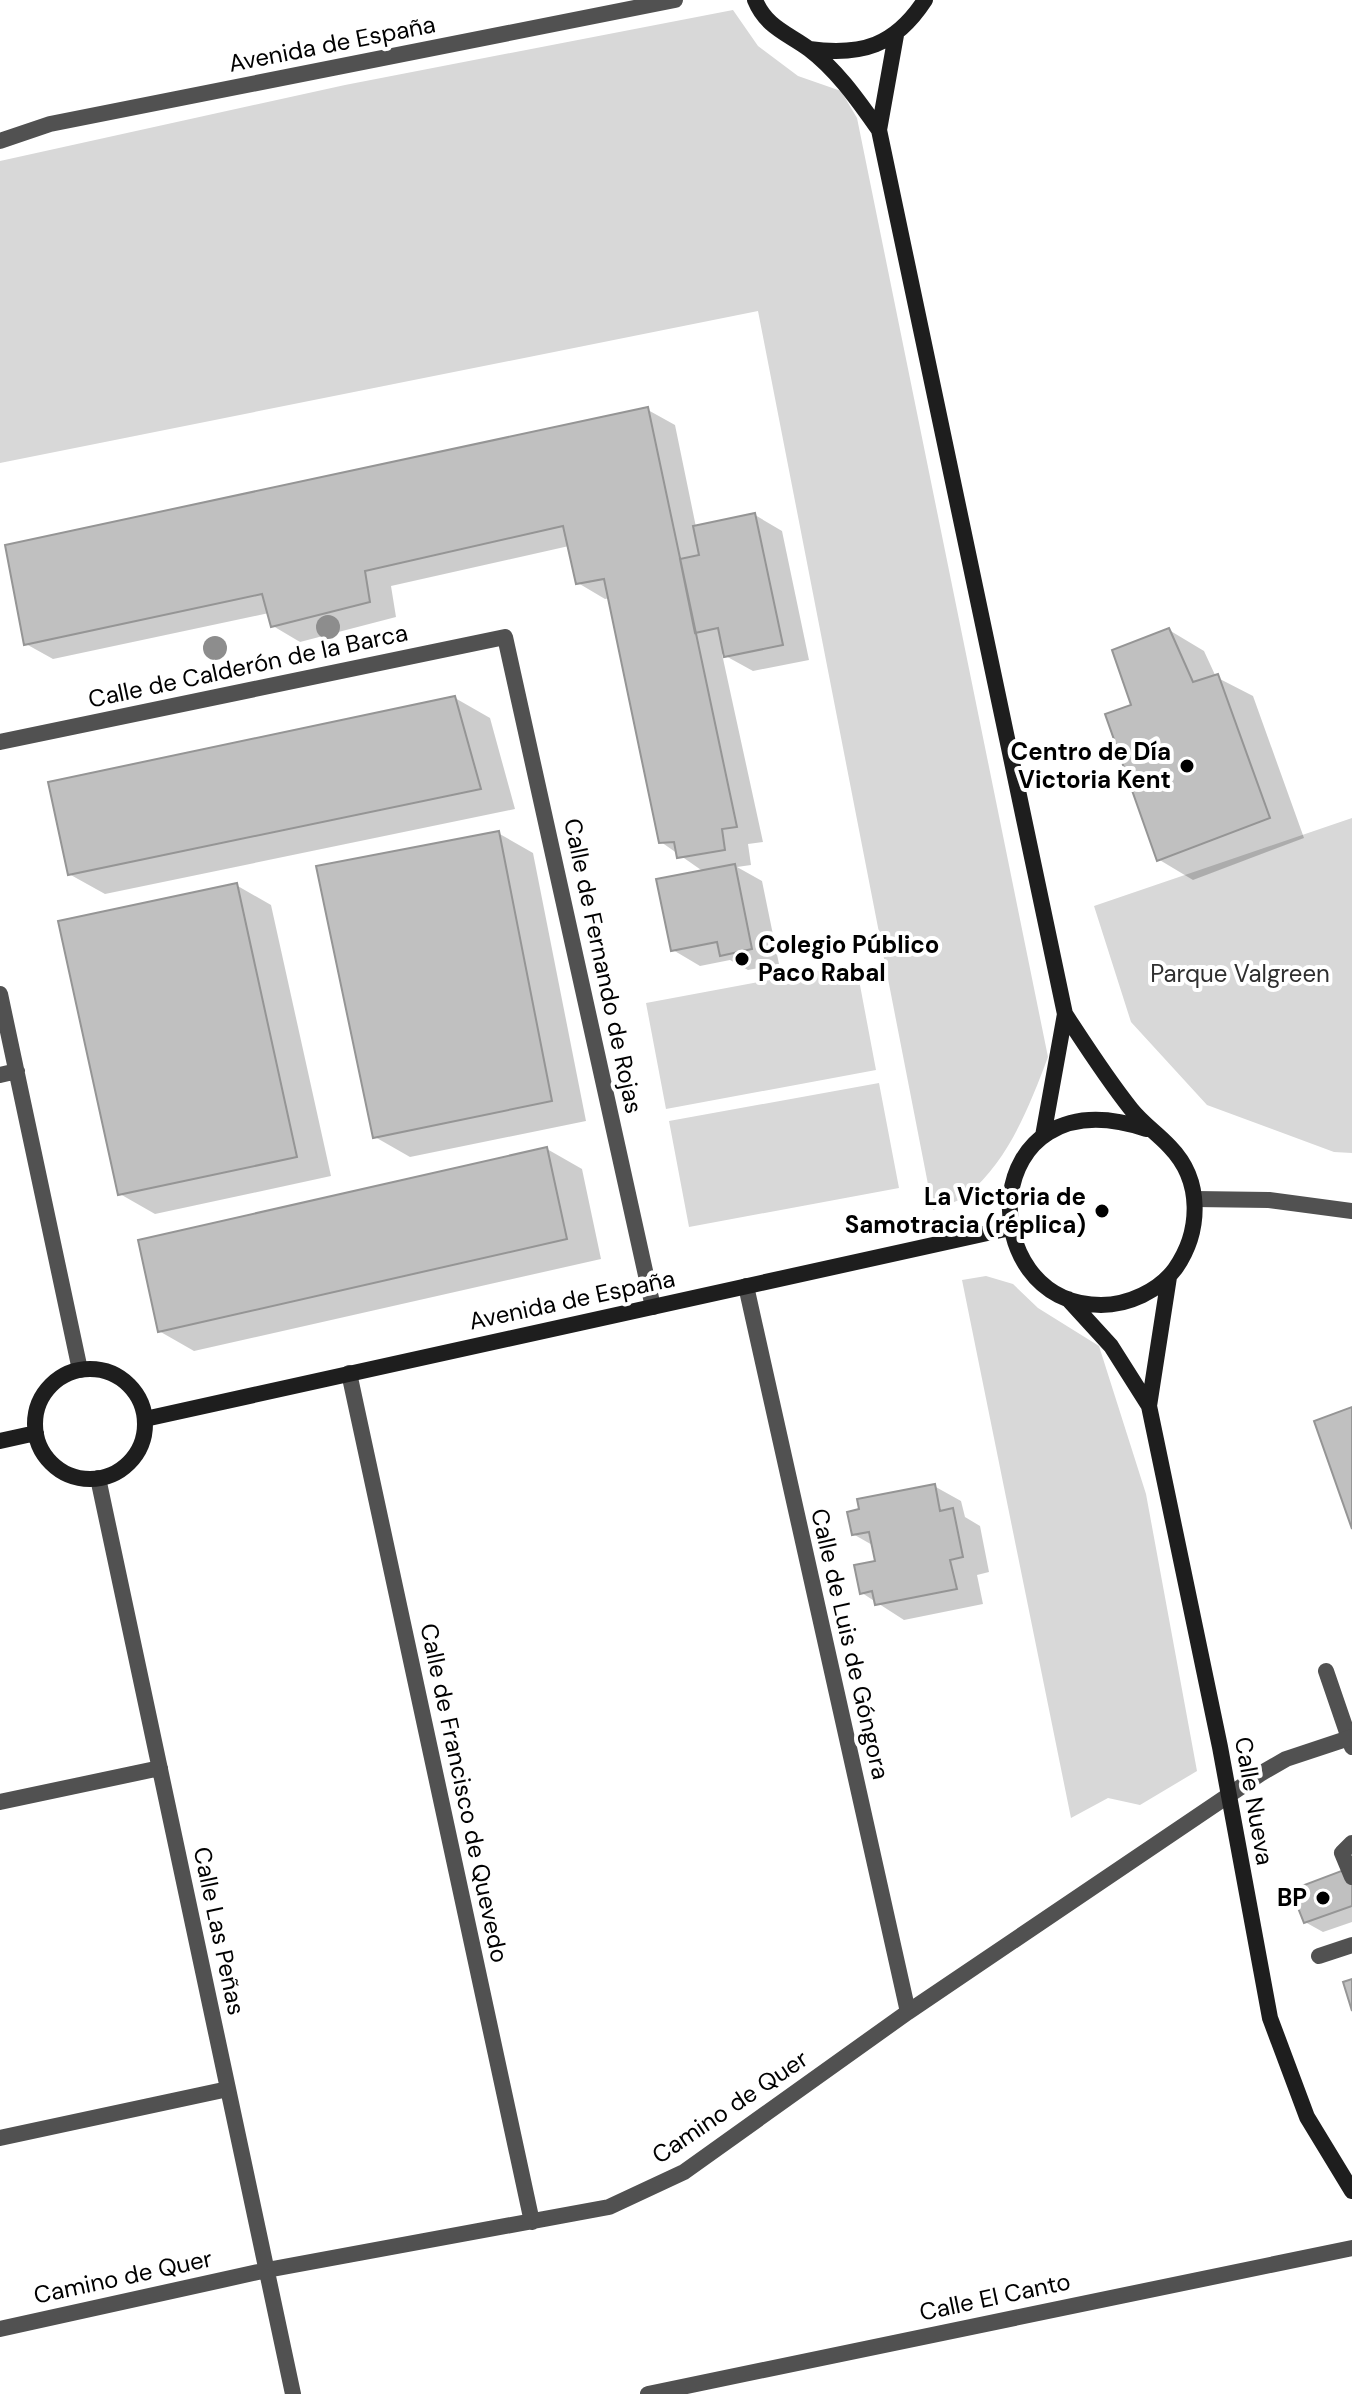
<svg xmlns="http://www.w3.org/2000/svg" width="1352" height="2394" font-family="'DM Sans',sans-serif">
	<rect width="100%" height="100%" fill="#fff"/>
	<path fill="#d8d8d8" d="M733,10l25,36 40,30 43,15 16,27 191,939c-19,50 -39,103 -81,138 -9,7 -24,11 -34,15l-175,-899 -758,152v-302l345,-76z
		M1352,818v335l-18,-1 -127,-47 -76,-83 -37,-116z
		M856,964l20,106 -210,39 -20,-106z
		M879,1083l20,105 -210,39 -20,-106z
		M986,1276l27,8 25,24 61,38 47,148 51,277 -57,34 -32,-7 -37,20 -109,-538z"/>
	<path fill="#0003" d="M648,410l27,15 21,102 59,-12 27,16 27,129 -56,11 -31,-17 41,188 -15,2 3,21 -14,2 25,14 17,83 -31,6 -18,-10 -30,6 -27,-16 31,-78 -43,-30 -51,-244 -5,1 -27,-16 -9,-37 -178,40 5,31 -96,25 -27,-16 -4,-13 -216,46 -27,-15z
		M1169,630l35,21 12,26 37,19 51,142 -111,42 -35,-21 -25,-153z
		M455,698l35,20 25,91 -410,85 -36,-20z
		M498,833l35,20 53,268 -176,36 -35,-20z
		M236,885l35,20 60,271 -176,38 -35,-20z
		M547,1149l35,20 19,90 -407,92 -35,-20z
		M934,1486l27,15 4,16 15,9 9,46 -12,3 6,29 -79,16 -42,-27 15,-31 -3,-16 -21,-12z
		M1352,1869v53l-29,10 -18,-10z"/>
	<path fill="#c0c0c0" stroke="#959595" stroke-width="2" d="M648,407l89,420 -15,2 3,21 -48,8 -3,-16 -15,1 -55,-264 -28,5 -13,-58 -198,45 5,31 -99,25 -9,-33 -238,51 -19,-100z
		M755,513l28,132 -59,12 -6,-29 -23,5 -15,-74 19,-4 -6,-29z
		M1169,628l24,54 25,-8 52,144 -113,43 -52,-147 26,-9 -19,-55z
		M455,696l26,93 -413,86 -20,-93z
		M499,831l53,270 -179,37 -57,-272z
		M735,864l17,85 -32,7 -3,-14 -46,9 -15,-72z
		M237,883l60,274 -179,38 -60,-274z
		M547,1147l20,92 -409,93 -20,-92z
		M1352,1407v122l-38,-108z
		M935,1484l5,27 13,-3 10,49 -13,3 7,29 -82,16 -3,-14 -12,3 -6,-29 21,-4 -6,-29 -17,3 -5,-23 12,-3 -2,-10z
		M1352,1867v39l-48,17 -13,-33z
		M1352,1979v32l-9,-29z"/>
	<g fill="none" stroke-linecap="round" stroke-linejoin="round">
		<path stroke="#515151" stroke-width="16" d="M1326,1671l26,76
			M1352,1843l-10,10 10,24
			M1319,1956l33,-11"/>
		<path stroke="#515151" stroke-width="16" d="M0,141l50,-17 625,-124
			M0,742l505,-105 148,670
			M0,994l80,376
			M0,1075l17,-4
			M1195,1199l74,1 83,11
			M746,1286l162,726
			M349,1373l183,849
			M98,1478l195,916
			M0,1802l160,-34
			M0,2138l228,-49
			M0,2329l267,-59 342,-63 75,-35 224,-160 352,-238 26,-15 66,-22
			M648,2394l704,-146"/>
		<path stroke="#1e1e1e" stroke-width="16" d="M755,0c11,27 32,33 54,49 29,22 50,53 70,81
			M896,35l-17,95 186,884 -22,122
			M809,49c53,7 86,-3 116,-49
			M1065,1014c21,32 42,65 66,95 12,15 26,24 39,38 33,34 31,85 5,122 -16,22 -47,36 -74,36 -130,0 -126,-233 45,-176
			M1068,1299l43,47 38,60 71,341 50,271 37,99 45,74
			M35 1424a55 55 0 1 1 110 0a55 55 0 1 1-110 0Z
			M1149,1406l20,-129
			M145,1419l865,-191
			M0,1441l36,-8"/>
	</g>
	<g fill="#8d8d8d">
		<circle cx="328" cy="627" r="12"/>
		<circle cx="215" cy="648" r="12"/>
	</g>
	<g fill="#000" stroke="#fff" stroke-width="3">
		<circle cx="1187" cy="766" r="8"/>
		<circle cx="742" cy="959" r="8"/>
		<circle cx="1102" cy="1211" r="8"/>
		<circle cx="1323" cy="1898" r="8"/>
	</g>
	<g text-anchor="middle" stroke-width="8" stroke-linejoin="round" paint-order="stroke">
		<g font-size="24" fill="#000" stroke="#fff">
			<text transform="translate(332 44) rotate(-11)" y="8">Avenida de España</text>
			<text transform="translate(248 666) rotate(-12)" y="8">Calle de Calderón de la Barca</text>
			<text transform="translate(603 966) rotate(78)" y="8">Calle de Fernando de Rojas</text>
			<text transform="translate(572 1300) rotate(-12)" y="8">Avenida de España</text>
			<text transform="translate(850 1644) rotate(77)" y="8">Calle de Luis de Góngora</text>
			<text transform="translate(464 1793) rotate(78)" y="8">Calle de Francisco de Quevedo</text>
			<text transform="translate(1254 1801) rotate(80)" y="8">Calle Nueva</text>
			<text transform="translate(219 1931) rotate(78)" y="8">Calle Las Peñas</text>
			<text transform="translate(730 2107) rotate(-34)" y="8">Camino de Quer</text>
			<text transform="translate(123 2277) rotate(-12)" y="8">Camino de Quer</text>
			<text transform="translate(995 2297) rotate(-12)" y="8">Calle El Canto</text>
		</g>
		<g font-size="24" font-weight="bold" fill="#000" stroke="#fff" text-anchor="end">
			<text x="1171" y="760">Centro de Día<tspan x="1171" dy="28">Victoria Kent</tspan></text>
			<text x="758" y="953" text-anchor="start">Colegio Público<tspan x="758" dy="28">Paco Rabal</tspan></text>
			<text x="1086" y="1205">La Victoria de<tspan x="1086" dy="28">Samotracia (réplica)</tspan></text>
			<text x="1307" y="1906">BP</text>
		</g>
		<g font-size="24" fill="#2f2f2f" stroke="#fff">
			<text x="1240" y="982">Parque Valgreen</text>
		</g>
	</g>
</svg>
